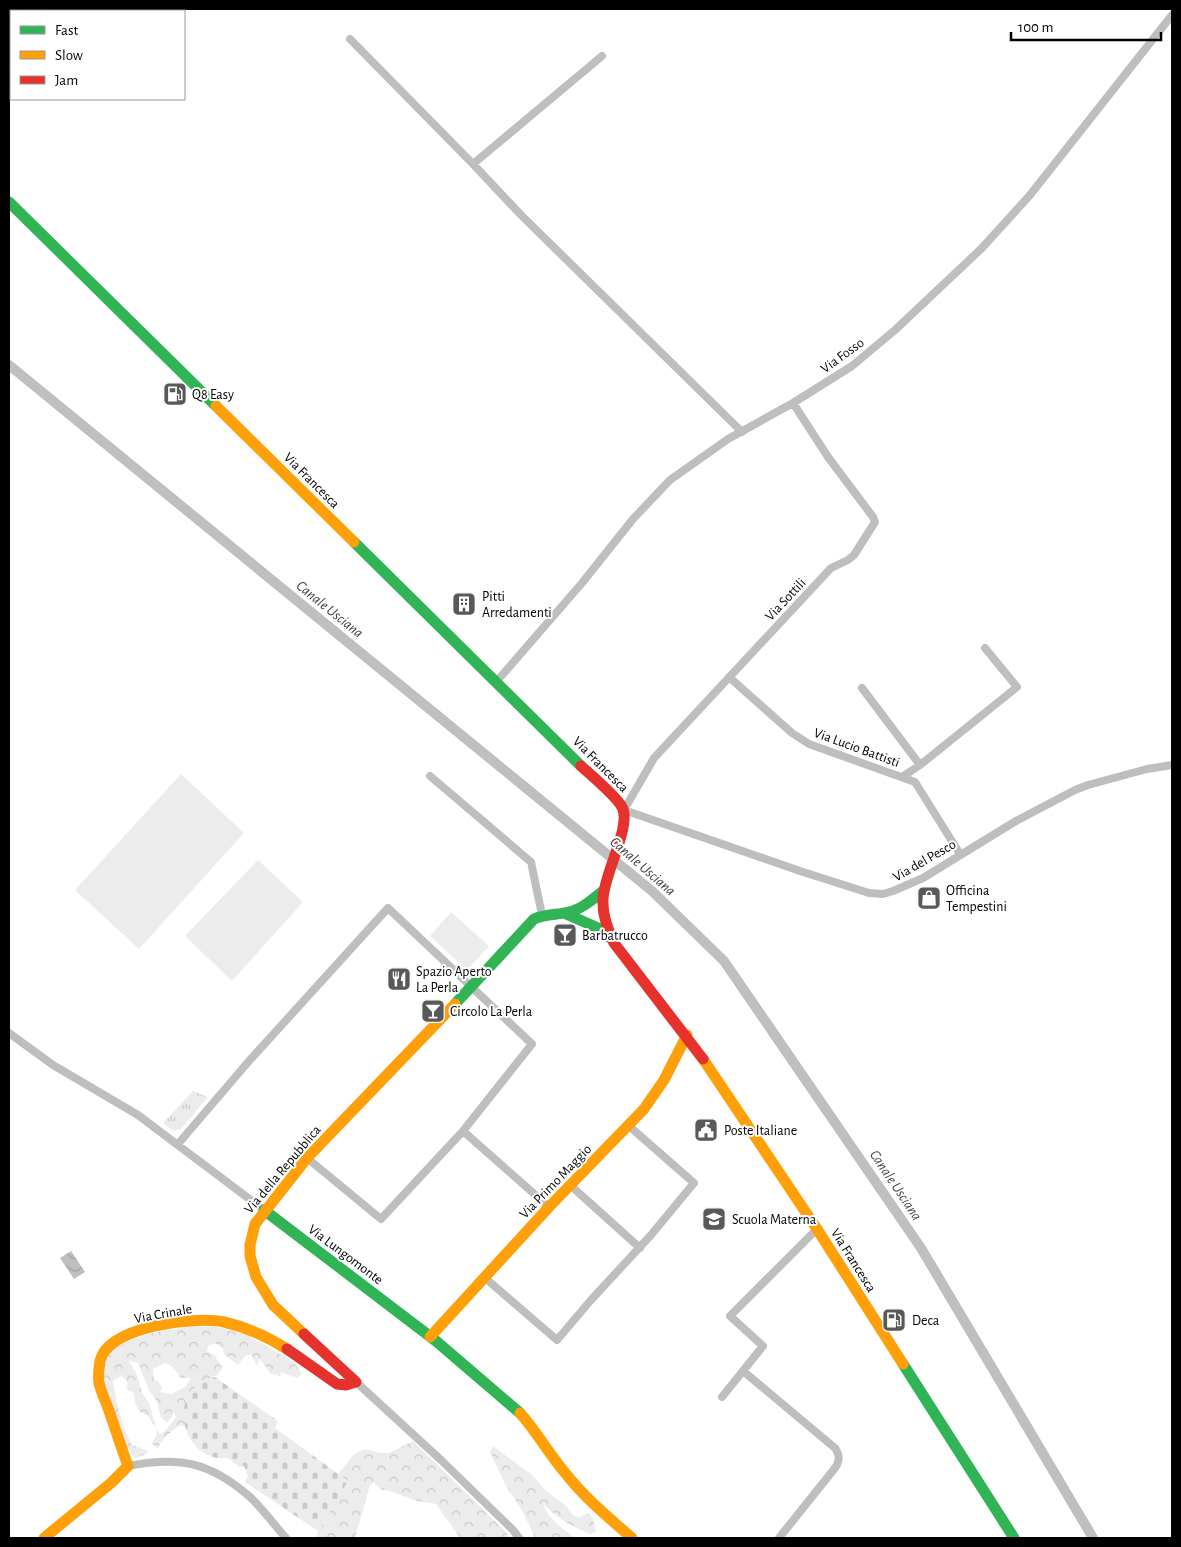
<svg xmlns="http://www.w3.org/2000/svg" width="1181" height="1547" font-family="'Alegreya Sans',sans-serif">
	<defs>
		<pattern id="grass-tufts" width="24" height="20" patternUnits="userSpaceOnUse" patternTransform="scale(1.25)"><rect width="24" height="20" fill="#ececec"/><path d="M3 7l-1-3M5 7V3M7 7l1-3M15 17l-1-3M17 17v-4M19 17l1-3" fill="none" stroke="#c9c9c9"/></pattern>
		<pattern id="forest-crowns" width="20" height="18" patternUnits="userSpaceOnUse" patternTransform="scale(1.25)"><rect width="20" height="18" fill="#ececec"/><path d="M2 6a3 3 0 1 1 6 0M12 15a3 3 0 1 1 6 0" fill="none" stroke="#c9c9c9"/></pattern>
		<pattern id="cemetery-stones" width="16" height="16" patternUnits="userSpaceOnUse" patternTransform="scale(1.25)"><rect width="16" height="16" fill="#ececec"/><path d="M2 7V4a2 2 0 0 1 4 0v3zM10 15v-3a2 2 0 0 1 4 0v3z" fill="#c9c9c9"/></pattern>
		<pattern id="water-waves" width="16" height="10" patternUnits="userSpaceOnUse" patternTransform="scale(1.25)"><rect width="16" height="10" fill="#bfbfbf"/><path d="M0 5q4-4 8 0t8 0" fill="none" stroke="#a2a2a2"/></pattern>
	</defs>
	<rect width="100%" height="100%" fill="#fff"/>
	<path fill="url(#grass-tufts)" d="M193,1091l15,6 -27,32 -8,2 -10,-8z"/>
	<path fill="url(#forest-crowns)" fill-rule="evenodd" d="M188,1327h30l29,8 47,27 8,12 -5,4 -16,-6 -1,4 -10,-3 -10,-14 -3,7 -6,-12 -6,2 -7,9 -14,-11 -1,-5 -8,-6 -7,3 -1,5 8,5 7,11c-3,10 -12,12 -22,15l-16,42 1,2 -4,-1c-9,5 -20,14 -23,24l-7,-6 6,-8 -1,-7 -8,-12 -9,-5 -3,-6 -3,-13 -4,-1 -3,-4 2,-4 -6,-7 -9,5c3,21 9,45 19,64l17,6 -5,4 -9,3c-11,-11 -32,-66 -32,-82 0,-8 3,-16 5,-23 23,-17 52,-22 80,-26zM129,1361l9,2 11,27 7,10 5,17 6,6 5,-6 1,-6 3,6 -11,14 -5,3 -4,-6 -7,-25 -7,-10 -5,-18zM164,1363l7,2 10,13h10l-6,9 -14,7 -11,-2 2,-5 -4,-6 -4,-1 -1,-11z
		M413,1441l92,90 5,7h-50l-24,-34 -19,-3 -30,-11h-5l-8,-8 -4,3 -15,53h-38l1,-7 30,-50 -10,-7 16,-20 11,-5 15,4h9z
		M493,1446l39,29 14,16 18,13 10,12 6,1 9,-4 4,6 3,13 -6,2c-21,-9 -30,-14 -47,-30 5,14 20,26 33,34h-41l-12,-26 -18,-28 -15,-32z"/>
	<path fill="url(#cemetery-stones)" d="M215,1377l63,44 -3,7 73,53 -30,50 -73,-49 3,-6 -4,-10 -5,1 -11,-9c-40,5 -62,-53 -27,-76 4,-2 10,-3 14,-5z"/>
	<path fill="#ececec" d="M181,774l63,59 -105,116 -64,-59z
		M258,860l45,42 -71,79 -47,-45z
		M451,912l38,34 -22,24 -37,-34z"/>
	<path fill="url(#water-waves)" d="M71,1251l14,21 -11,7 -14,-21z"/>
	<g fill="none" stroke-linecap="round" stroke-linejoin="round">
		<path stroke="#bfbfbf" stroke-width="10" d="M9,365l643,526 72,70 197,287 172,290"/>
		<path stroke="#bebebe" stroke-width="8" d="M350,39l123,125 48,51 221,217
			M473,164l129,-108
			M793,403l35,54 45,60 2,5 -21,33 -6,5 -17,8 -177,190 -30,52 176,61 69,22 14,1 10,-3 30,-13 93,-57 59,-31 13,-5 59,-16 25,-4
			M729,677l63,56 17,11 106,38 45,72
			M497,681l85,-98 51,-64 37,-39 58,-41 65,-36 59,-37 43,-36 87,-82 48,-53 142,-180
			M862,688l58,77
			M430,776l101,86 11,53
			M902,777l18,-12 97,-78 -32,-39
			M9,1033l44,32 85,50 126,95
			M463,1131l86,76
			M178,1144l71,-83 139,-153 144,136 -69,87 -82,88 -74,-61
			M570,1185l70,63
			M484,1277l73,63 34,-40 60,-65 43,-52 -65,-57
			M743,1371l92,77c5,7 5,13 0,20l-56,70
			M356,1382l85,78 72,70 6,8
			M722,1397l41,-51 -33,-30 87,-87
			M128,1466c52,-10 82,-4 122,31 13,12 24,28 36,41"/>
		<path stroke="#30b455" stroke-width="11" d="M9,202l207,204
			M354,542l227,224
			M564,913l34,15 10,9
			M455,1004l79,-85c12,-5 23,-4 35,-7 13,-3 24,-13 34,-21
			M264,1210l172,131 84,72
			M903,1364l111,174"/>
		<path stroke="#ff9f0a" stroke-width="11" d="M216,406l138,136
			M703,1059l114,170 86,135
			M304,1334l-31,-29 -17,-28 -6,-21v-11l5,-21 52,-66 148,-154
			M430,1337l119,-130 95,-98 20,-29 23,-45
			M520,1413c17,19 29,41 46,61 19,24 43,44 66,64
			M44,1538l67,-55 17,-17c-7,-19 -13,-38 -20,-58 -3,-8 -7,-16 -9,-25 -1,-7 0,-16 1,-22 8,-35 95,-45 124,-39 22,5 44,15 63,27"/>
		<path stroke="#e5322d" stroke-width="11" d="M581,766c10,9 35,30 41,41 10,19 -18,66 -19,92 -1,16 5,30 11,44l89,116
			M287,1349l50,35 9,1 10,-3 -52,-48"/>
	</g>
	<defs>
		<g id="fuel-square" transform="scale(1.25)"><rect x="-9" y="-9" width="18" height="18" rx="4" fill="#595959" stroke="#fff"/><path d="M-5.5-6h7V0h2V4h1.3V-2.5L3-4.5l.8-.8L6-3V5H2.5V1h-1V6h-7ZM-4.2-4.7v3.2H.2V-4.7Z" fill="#fff"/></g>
		<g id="building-square" transform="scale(1.25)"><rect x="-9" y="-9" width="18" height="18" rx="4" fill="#595959" stroke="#fff"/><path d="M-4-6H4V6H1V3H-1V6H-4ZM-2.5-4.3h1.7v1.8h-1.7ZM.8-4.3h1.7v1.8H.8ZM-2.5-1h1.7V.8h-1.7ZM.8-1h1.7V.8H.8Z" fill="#fff"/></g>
		<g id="shop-square" transform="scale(1.25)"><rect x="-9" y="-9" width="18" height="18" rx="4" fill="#595959" stroke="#fff"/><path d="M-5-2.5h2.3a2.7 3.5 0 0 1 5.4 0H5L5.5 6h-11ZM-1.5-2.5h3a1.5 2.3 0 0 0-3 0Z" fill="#fff"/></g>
		<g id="bar-square" transform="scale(1.25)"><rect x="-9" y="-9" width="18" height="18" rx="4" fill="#595959" stroke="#fff"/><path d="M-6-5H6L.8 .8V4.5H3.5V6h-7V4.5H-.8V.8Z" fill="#fff"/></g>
		<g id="restaurant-square" transform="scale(1.25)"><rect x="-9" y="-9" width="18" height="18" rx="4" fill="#595959" stroke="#fff"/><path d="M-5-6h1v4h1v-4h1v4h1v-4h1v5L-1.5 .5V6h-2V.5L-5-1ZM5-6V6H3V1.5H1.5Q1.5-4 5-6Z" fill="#fff"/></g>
		<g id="civic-square" transform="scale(1.25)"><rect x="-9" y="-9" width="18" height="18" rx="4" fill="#595959" stroke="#fff"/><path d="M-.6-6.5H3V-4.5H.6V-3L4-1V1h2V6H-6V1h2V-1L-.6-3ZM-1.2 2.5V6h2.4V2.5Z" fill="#fff"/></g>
		<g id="school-square" transform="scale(1.25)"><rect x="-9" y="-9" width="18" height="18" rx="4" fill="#595959" stroke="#fff"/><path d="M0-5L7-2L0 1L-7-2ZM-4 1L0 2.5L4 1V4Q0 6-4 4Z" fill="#fff"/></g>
	</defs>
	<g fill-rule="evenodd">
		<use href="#fuel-square" x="175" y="394"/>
		<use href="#building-square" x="464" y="604"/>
		<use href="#shop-square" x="929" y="898"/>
		<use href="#bar-square" x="565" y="935"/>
		<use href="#restaurant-square" x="399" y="979"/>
		<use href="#bar-square" x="433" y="1011"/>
		<use href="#civic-square" x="706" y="1130"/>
		<use href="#school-square" x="714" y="1219"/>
		<use href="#fuel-square" x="894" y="1320"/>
	</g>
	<g text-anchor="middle" stroke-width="4" stroke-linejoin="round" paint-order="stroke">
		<g font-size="14" fill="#000" stroke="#fff">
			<text transform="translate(842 355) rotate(-36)" y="5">Via Fosso</text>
			<text transform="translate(312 480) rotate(45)" y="5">Via Francesca</text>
			<text transform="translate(785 599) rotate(-47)" y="5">Via Sottili</text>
			<text transform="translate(857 747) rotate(20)" y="5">Via Lucio Battisti</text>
			<text transform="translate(601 764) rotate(45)" y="5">Via Francesca</text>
			<text transform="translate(924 860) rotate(-30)" y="5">Via del Pesco</text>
			<text transform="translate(282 1169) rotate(-50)" y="5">Via della Repubblica</text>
			<text transform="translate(555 1181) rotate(-46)" y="5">Via Primo Maggio</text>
			<text transform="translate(346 1254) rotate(37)" y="5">Via Lungomonte</text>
			<text transform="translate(854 1260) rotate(58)" y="5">Via Francesca</text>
			<text transform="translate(163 1313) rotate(-10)" y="5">Via Crinale</text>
		</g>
		<g font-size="14" fill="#000" stroke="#fff" text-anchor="start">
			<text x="192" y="399">Q8 Easy</text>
			<text x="482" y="601">Pitti<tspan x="482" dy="16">Arredamenti</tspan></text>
			<text x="946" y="895">Officina<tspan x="946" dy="16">Tempestini</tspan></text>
			<text x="582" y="940">Barbatrucco</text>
			<text x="416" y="976">Spazio Aperto<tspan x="416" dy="16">La Perla</tspan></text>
			<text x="450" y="1016">Circolo La Perla</text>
			<text x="724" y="1135">Poste Italiane</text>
			<text x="732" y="1224">Scuola Materna</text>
			<text x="912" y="1325">Deca</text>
		</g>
		<g font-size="15" font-style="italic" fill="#444" stroke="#fff">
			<text transform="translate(330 609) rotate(39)" y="5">Canale Usciana</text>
			<text transform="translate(643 866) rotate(41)" y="5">Canale Usciana</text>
			<text transform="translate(896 1185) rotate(56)" y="5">Canale Usciana</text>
		</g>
	</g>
	<rect width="1181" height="1547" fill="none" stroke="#000000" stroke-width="20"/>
	<rect x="10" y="10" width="175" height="90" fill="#ffffff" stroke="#999999"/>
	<rect x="20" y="26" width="25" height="8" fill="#30b455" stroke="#999999"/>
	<text x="55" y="35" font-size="15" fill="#000000">Fast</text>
	<rect x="20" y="51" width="25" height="8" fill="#ff9f0a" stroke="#999999"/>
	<text x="55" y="60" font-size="15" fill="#000000">Slow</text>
	<rect x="20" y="76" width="25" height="8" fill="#e5322d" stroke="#999999"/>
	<text x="55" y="85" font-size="15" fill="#000000">Jam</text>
	<path d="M1011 32v8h150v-8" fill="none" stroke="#000000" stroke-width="2.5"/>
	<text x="1018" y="32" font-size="15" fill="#000000" stroke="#ffffff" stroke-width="4" paint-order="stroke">100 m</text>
</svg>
